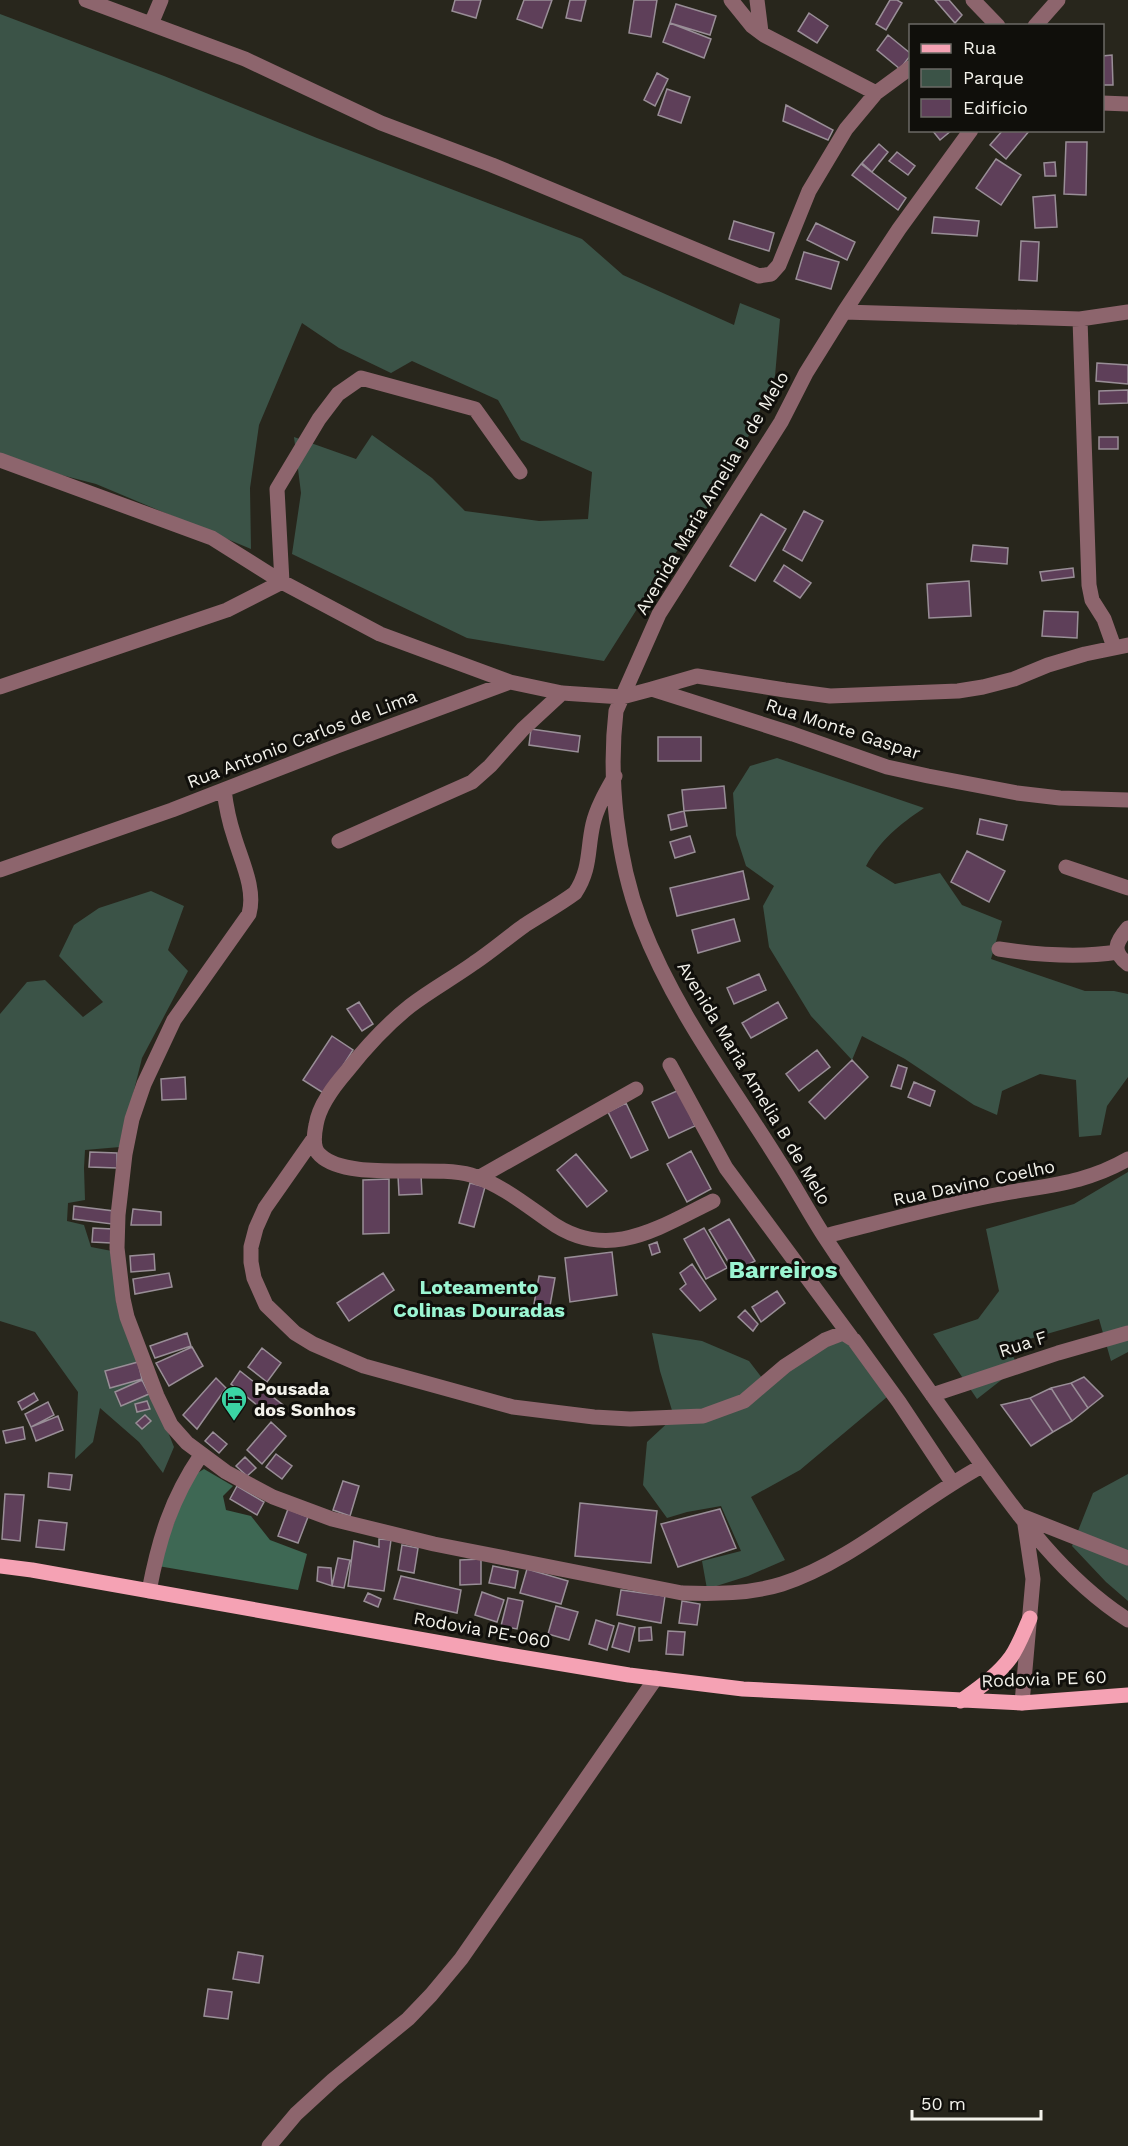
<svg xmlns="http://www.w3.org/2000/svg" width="1128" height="2146" font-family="'Work Sans',sans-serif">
	<rect width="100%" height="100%" fill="#28261c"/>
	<path fill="#3b5347" d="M0,14l164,62 153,62 265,101 41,36 111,50 6,-22 40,16 -5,57 -42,95 -91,130 -38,60 -137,-23 -175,-84 9,-61 -7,-56 62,22 16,-24 60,43 33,33 74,10 49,-2 4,-47 -71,-32 -23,-40 -86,-39 -21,12 -52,-25 -37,-25 -43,102 -9,63 1,61 -155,-65 -96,-25z
		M777,758l147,50c-25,17 -43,31 -58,58l29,18 45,-11 22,32 40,16 -11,38 94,32h29l14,3v83l-21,29 -6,29 -22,2 -3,-57 -36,-6 -38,17 -5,24 -23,-10 -69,-46 -43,-23 -10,24 -41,-44 -42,-69 -6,-41 11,-20 -28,-20 -10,-31 -3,-42 17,-27z
		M151,891l33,15 -16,44 20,21 -46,87 -22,89 -35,3 -1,18 1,32 -17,3 -1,18 17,4 7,22 21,4 4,51 58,145 -11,26 -24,-31 -39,-34 -7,34 -18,17 3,-67 -43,-60 -35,-11v-307l27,-32 18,-2 38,37 20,-15 -44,-46 15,-31 25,-17z
		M1128,1172v180l-17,9 -12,-42 -91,26 10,22 -41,32 -44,-65 45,-15 21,-28 -13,-62 88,-25z
		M652,1333l50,8 47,20 20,26 34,-28 41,-22 43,60 -87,73 -49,27 34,63 -37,16 -41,13 -5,-28 39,-10 -20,-45 -34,6 -20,6 -24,-33 4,-43 27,-25 -14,-46z
		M1128,1474v127l-22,-19 -34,-36 21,-53z"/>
	<path fill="#3e6854" d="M204,1469l29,17 -10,10 3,14 25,6 19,24 37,14 -9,36 -140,-24 33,-89z"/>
	<path fill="#5e3f59" stroke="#998e97" stroke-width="1.5" d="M455,0h26l-5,18 -24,-7z
		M524,0h28l-10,28 -25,-9z
		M570,0h16l-5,21 -15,-3z
		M634,0h23l-6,37 -22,-4z
		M890,0h7l5,3 -16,27 -10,-6z
		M935,0h14l13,15 -7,8z
		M676,4l40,12 -6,19 -40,-12z
		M809,13l19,13 -11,17 -19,-12z
		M670,23l41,16 -7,19 -41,-16z
		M888,35l22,18v3l-10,13 -23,-19z
		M1112,55l1,30h-11v-29z
		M657,73l11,6 -13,27 -11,-6z
		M667,89l23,8 -9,26 -23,-8z
		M786,105l47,25 -5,10 -45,-19z
		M932,130h20l-12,10z
		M1003,130h27l-24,29 -16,-14z
		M1066,142h21l-1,53 -22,-1z
		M879,144l9,8 -16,20 -10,-9z
		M897,152l18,14 -7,9 -19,-14z
		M996,159l25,16 -20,30 -25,-17z
		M1055,162l1,14h-11l-1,-13z
		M861,164l45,34 -8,12 -46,-35z
		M1055,195l2,32 -22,1 -2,-31z
		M934,217l45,4 -2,15 -45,-3z
		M734,221l40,12 -5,18 -40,-12z
		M816,223l39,19 -8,18 -40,-20z
		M1021,241l18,1 -2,39 -18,-1z
		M804,252l35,10 -8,27 -35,-10z
		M1097,363l31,2v19l-32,-3z
		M1128,390v13l-29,1v-13z
		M1099,437h19v12h-19z
		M804,511l19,10 -21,40 -19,-11z
		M761,514l25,15 -31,52 -25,-15z
		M973,545l35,3 -1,16 -36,-3z
		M784,565l27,18 -11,15 -26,-17z
		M1073,568l1,9 -32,4 -2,-9z
		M969,581l2,35 -42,2 -2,-34z
		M1044,611l34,1 -1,26 -35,-2z
		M531,729l49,7 -2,16 -49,-7z
		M658,737h43v24h-43z
		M724,786l2,22 -42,3 -2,-21z
		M684,811l3,15 -16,4 -3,-15z
		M980,819l27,6 -4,15 -26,-6z
		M690,836l5,16 -20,6 -5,-16z
		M967,851l38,20 -16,31 -38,-20z
		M743,871l6,28 -72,17 -7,-28z
		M734,919l6,22 -42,12 -6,-23z
		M759,974l7,16 -32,14 -7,-16z
		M359,1002l14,22 -11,7 -15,-22z
		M778,1002l9,16 -36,20 -9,-15z
		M332,1036l21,14 -28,44 -22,-14z
		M817,1050l13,17 -31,24 -13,-17z
		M852,1060l16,17 -43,42 -16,-17z
		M898,1065l9,3 -6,21 -10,-3z
		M185,1077l1,22 -24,1 -1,-21z
		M914,1082l21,9 -5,15 -22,-9z
		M679,1090l16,36 -26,12 -17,-36z
		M626,1103l22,47 -17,8 -23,-46z
		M691,1151l20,38 -24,13 -20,-38z
		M90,1152l27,1v15l-28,-1z
		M576,1154l31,37 -20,16 -30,-37z
		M421,1175l1,19 -23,1 -1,-19z
		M389,1179v54l-26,1v-54z
		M470,1183l15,4 -11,40 -15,-4z
		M74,1206l40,5 -2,13 -39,-5z
		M133,1209l28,3v13h-30z
		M729,1219l26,42 -21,11 -25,-42z
		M93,1228l19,1 -1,14 -19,-1z
		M704,1228l23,40 -21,11 -22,-40z
		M657,1242l3,10 -8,3 -3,-10z
		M612,1252l5,43 -47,7 -5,-44z
		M154,1254l1,16 -24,2 -1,-16z
		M692,1264l24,35 -16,12 -20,-22 6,-5 -6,-11z
		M169,1273l3,14 -37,7 -2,-15z
		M383,1273l11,17 -45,31 -12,-18z
		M539,1276l16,2 -7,39 -16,-2z
		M777,1291l8,12 -24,19 -9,-15z
		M745,1310l13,14 -5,7 -15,-14z
		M187,1333l4,13 -36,12 -5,-12z
		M192,1347l11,19 -34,20 -13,-23z
		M262,1348l19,15 -14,19 -19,-15z
		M138,1362l4,17 -32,9 -5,-17z
		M240,1371l43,34 -10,13 -42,-34z
		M1084,1377l19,19 -15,12 -17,-25z
		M216,1378l10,10 -29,41 -14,-14z
		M142,1380l7,14 -28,12 -6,-14z
		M1071,1383l17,25 -16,13 -21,-33z
		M1051,1388l21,33 -19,11 -23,-34z
		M34,1393l4,7 -16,10 -4,-8z
		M1030,1398l23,34 -22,14 -30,-41z
		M147,1401l3,8 -13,3 -2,-8z
		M48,1402l6,13 -23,12 -6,-13z
		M145,1415l6,6 -9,8 -6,-6z
		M58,1416l5,14 -27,11 -5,-14z
		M271,1422l15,14 -24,28 -15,-14z
		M23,1427l2,12 -19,4 -3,-12z
		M213,1432l14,12 -8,9 -14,-12z
		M276,1454l16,12 -10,13 -16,-12z
		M245,1457l11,11 -9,8 -11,-10z
		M49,1473l23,2 -2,15 -22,-3z
		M343,1481l16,5 -9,30 -17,-6z
		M237,1486l27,16 -7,13 -27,-16z
		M5,1494l19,1 -4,46 -18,-2z
		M580,1503l77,8 -6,52 -76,-7z
		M288,1509l20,8 -10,26 -20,-7z
		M720,1509l16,39 -58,19 -17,-43z
		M39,1520l28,3 -3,27 -28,-3z
		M379,1539l12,1 -7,51 -36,-5 6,-45 25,6z
		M402,1545l16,3 -4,25 -16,-3z
		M338,1558l12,2 -6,28 -12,-2z
		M481,1559v25l-21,1v-25z
		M493,1566l25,5 -3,17 -26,-5z
		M318,1567l13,1 1,18 -15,-5z
		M527,1569l41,12 -7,23 -41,-11z
		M401,1576l60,14 -4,23 -63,-14z
		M621,1590l44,6 -4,27 -44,-8z
		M482,1592l22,8 -7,22 -22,-7z
		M368,1593l13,6 -3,8 -14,-6z
		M508,1598l15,3 -6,28 -16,-3z
		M682,1601l18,3 -3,21 -18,-2z
		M556,1606l22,6 -9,28 -21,-6z
		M596,1620l18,6 -7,24 -18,-6z
		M619,1623l16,4 -6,25 -17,-5z
		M651,1627l1,13 -13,1v-13z
		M668,1631l17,1 -2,23 -17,-1z
		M238,1952l25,4 -4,27 -26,-4z
		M208,1989l24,3 -4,27 -24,-3z"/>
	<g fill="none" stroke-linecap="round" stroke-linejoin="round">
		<path stroke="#8d656d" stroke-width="15" d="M86,0l159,59 136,64 111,42 267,111 12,-2 8,-9 30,-74 37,-62 30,-36 34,-25
			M731,0l21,26 12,9 112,58
			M757,0l4,32
			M973,0l25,26
			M151,24l10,-24
			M1035,26l23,-26
			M1102,103l26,1
			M971,130l-72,99 -55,83 -38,61 -25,49 -122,192 -43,97c-8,68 1,148 25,212 33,86 89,160 137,237 17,26 31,53 48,79 43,65 88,131 134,195 49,68 96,140 168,186
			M844,312l236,7 48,-7
			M1080,319l9,266 3,15 12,19 10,28
			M0,460l212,78 70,44 98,52 130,48
			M0,687l227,-77 55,-28 -5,-93 42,-70 19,-25 23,-16 114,31 45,63
			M652,689l45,-13 88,14 45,6 128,-5 25,-4 31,-8 34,-14 37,-11 43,-9
			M615,776c-9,16 -18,31 -22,48 -6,26 -2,45 -18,69 -16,12 -33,21 -50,32 -17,12 -33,26 -51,38 -21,15 -43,27 -64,43 -24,19 -44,41 -63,65 -13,15 -28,34 -31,54 -2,10 -4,23 4,30 28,27 113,9 151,20 29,9 54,29 78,46 58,42 109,7 164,-20
			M224,790c2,16 5,31 10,46 7,24 22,53 15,78l-75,106 -30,64 -12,35 -7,35 -7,61 -1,33 6,51 4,18 30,79 14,29 16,18 39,29 47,25 59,22 102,25 248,49c33,1 68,1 100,-9 69,-22 135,-83 200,-118
			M339,841l133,-59 18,-16 33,-37 39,-36
			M1066,867l62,21
			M0,870l172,-60 165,-64 173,-64 52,11 60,4 30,-8 141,45 94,33 41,9 89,17 43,5 68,2
			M1128,928c-12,14 -17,23 0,36
			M999,949c39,6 79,9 119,3
			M670,1065l56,103 125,169
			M314,1138l-49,70 -9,20 -5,19v15l3,16 12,27 29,28 18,11 51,22 149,41 81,10 36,2 73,-3 41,-15 41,-35 40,-26 18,-7 11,7 45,62 53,80
			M478,1178l158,-89
			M825,1236c56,-14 113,-30 170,-41 49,-10 88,-10 133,-36
			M932,1395l126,-42 70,-20
			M1019,1515l109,43
			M149,1591c10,-52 22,-92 52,-136
			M1022,1703l11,-124 -8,-54
			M269,2146l27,-32 37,-34 75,-61 23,-24 30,-36 195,-281"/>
		<path stroke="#f5a2b4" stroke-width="15" d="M0,1566l32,4 471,84 126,21 114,14 279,14 106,-8
			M961,1701c18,-13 37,-26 50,-44 8,-12 13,-26 19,-39"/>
	</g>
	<defs>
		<g id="hotel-pin" transform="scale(1.35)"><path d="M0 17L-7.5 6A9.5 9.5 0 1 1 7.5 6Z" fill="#3bd4a4" stroke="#100f0b"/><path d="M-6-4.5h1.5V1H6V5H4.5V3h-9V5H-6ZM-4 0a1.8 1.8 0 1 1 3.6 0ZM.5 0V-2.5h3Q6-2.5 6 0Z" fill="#111"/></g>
	</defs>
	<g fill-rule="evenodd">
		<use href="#hotel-pin" x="234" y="1399"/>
	</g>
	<g text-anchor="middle" stroke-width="6" stroke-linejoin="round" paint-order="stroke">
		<g font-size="18" fill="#f3f2eb" stroke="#100f0b">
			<text transform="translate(712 493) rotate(-59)" y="6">Avenida Maria Amelia B de Melo</text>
			<text transform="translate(843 729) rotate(18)" y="6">Rua Monte Gaspar</text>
			<text transform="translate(302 739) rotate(-21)" y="6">Rua Antonio Carlos de Lima</text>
			<text transform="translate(754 1083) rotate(59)" y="6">Avenida Maria Amelia B de Melo</text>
			<text transform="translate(974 1183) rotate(-12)" y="6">Rua Davino Coelho</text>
			<text transform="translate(1023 1344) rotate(-18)" y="6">Rua F</text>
			<text transform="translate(482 1630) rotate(10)" y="6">Rodovia PE-060</text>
			<text transform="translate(1044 1679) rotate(-2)" y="6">Rodovia PE 60</text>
		</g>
		<g font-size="18" font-weight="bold" fill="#f3f2eb" stroke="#100f0b" text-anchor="start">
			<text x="254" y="1395">Pousada<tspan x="254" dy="21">dos Sonhos</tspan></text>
		</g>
		<g font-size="20" font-weight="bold" fill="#9bf5d2" stroke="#100f0b">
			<text x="479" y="1294">Loteamento<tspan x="479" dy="23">Colinas Douradas</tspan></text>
		</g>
		<g font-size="24" font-weight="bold" fill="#9bf5d2" stroke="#100f0b">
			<text x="783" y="1278">Barreiros</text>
		</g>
	</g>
	<rect x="909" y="24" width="195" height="108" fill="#100f0b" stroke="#6b6a65" stroke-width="1.5"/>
	<rect x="921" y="44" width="30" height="9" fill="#f5a2b4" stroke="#6b6a65" stroke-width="1.5"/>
	<text x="963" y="54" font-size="18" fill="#f3f2eb">Rua</text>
	<rect x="921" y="69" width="30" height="18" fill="#3b5347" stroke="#6b6a65" stroke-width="1.5"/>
	<text x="963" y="84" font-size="18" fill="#f3f2eb">Parque</text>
	<rect x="921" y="99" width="30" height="18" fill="#5e3f59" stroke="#6b6a65" stroke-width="1.5"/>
	<text x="963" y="114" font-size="18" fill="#f3f2eb">Edifício</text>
	<path d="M912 2110v9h129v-9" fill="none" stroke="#f3f2eb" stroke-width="3"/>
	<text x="921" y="2110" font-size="18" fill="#f3f2eb" stroke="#100f0b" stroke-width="4.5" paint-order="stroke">50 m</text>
</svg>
